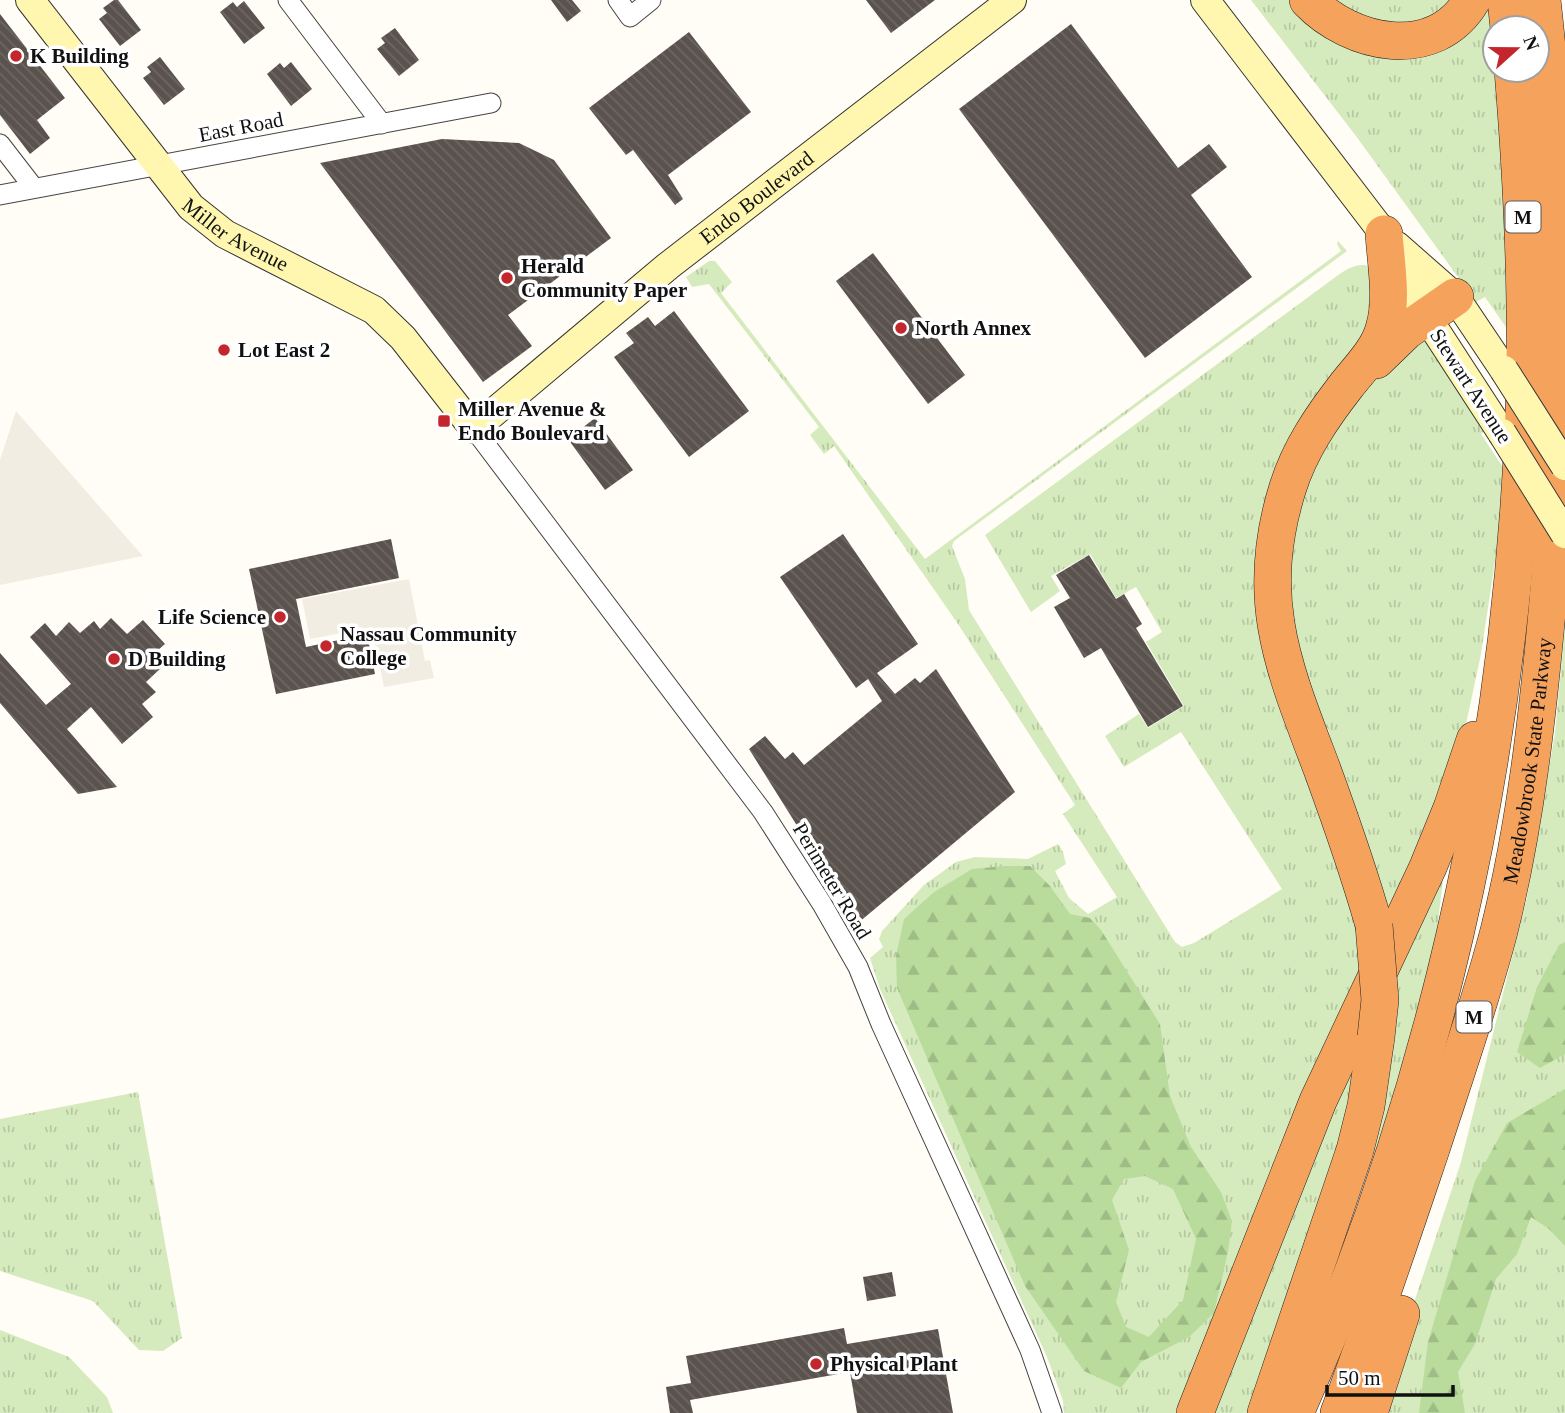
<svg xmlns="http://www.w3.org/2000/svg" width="1565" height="1413" font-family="Georgia,serif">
	<defs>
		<pattern id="grass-tufts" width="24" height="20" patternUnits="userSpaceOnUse" patternTransform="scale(1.75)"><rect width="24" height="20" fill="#d5ebbd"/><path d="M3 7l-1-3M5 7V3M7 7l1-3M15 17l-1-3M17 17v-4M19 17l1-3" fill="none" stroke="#b6c8a1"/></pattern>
		<pattern id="forest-firs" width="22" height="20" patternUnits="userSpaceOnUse" patternTransform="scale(1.75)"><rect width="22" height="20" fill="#b9dc9c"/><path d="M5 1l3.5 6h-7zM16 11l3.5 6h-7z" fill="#9ebc85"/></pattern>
		<pattern id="building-back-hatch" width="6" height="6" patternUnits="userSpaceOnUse" patternTransform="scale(1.75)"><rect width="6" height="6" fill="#5a524d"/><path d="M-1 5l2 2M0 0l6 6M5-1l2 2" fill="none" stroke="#6d6662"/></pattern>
	</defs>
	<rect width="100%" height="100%" fill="#fffdf5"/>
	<path fill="url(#grass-tufts)" d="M1251,0h50l64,41 121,-34 4,5 5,58 7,38 8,225 -25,-36 -9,5 -120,-166z
		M1324,0h139l-20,19 -68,10z
		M1338,241l9,10 -393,290 -2,5 13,33 4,31 206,332 7,5 12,-4 88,-54 -101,-157 -57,35 -19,-31 34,-22 9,14 36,-22 -38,-64 16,-10 -26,-45 -20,11 -26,-44 -39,22 9,15 -29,21 -46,-77 356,-262c10,-6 19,-11 30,-6l13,38 -115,213 98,434 -64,142 -124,319h-115l-1,-12 -16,-44 -167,-368 -10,-31 13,-11 -4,-8 3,-8 42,-46 32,-23 19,-5 53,2 30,-15 5,8 3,12 -11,7 14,27 19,16 29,-17 -54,-83 12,-9 -119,-184 -122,-175 -10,8 -14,-19 9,-8 -110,-143 -17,3 -6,-10 23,-16h6l17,21 -11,11 204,266 416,-308 -4,-7z
		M1421,335l68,92 -8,7 27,41 -27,179 -21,98 -38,90 -35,71 -45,-129 -14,-56 -5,4 -33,-91 2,-132 44,-92z
		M1565,628v785h-188l84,-251 66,-265 28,-164z
		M1443,879l-9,77 -56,202 -8,-10 24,-179z
		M1368,1037l-8,50 -102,326h-51l113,-283z
		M138,1092l44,246 -19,13 -24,-1 -46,-49 -93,-30v-152z
		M0,1330l69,27 38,40 6,16h-113z"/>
	<path fill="url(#forest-firs)" fill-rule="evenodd" d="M1005,866h25l20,20 20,28 20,4 11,12 59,94 10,72 21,51 30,45 11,29 -4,31 -14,61 -25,24 -48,25 -20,26 -37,-17 -59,-85 -128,-298 -1,-32 8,-37 30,-27 38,-23zM1145,1176l28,13 23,50 -13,61 -34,37 -23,-10 -10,-25 13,-52 -17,-50 12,-21z
		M1565,942v112l-25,14 -23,-16 20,-65 22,-42z
		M1565,1089v157l-16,-17 -18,-12 -14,37 -21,25 -21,65 -17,28 7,41h-46l9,-71 47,-161 32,-58z"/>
	<path fill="#f1ede2" d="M16,411l118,135 9,10 -143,29v-125z
		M409,579l16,82 5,-1 4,18 -50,9 -12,-60 -62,12 -8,-40z"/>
	<path fill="url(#building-back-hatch)" d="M114,0h4l23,30 -21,16 -21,-27 8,-6 -4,-5z
		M551,0h21l9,11 -14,11z
		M866,0h69l-44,33z
		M244,1l21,27 -21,16 -24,-32 13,-10 4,5z
		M0,14l65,84 -28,22 13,18 -20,16 -30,-39z
		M1071,24l107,144 31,-24 18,23 -36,28 61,82 -107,81 -186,-249z
		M395,28l24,32 -20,16 -22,-27 8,-6 -4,-5z
		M689,32l62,80 -83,63 15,24 -8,6 -42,-55 -7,5 -37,-47z
		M160,57l25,32 -21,16 -21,-27 8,-6 -4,-5z
		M291,62l21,27 -21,17 -24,-32 13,-11 4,5z
		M442,139l77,4 35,17 57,78 -103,77 24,31 -49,36 -163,-219z
		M873,253l92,122 -37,29 -92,-123z
		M674,311l75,100 -60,46 -75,-100 20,-14 -8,-10 22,-16 7,9z
		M595,418l38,52 -28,20 -37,-51z
		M843,534l75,110 -41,29 18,21 20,-16 5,5 16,-14 79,123 -157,131 -109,-174 16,-13 20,23 8,-7 11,13 78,-64 -14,-22 -12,9 -76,-111z
		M391,539l8,39 -103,21 10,48 61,-13 8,40 -99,20 -27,-125z
		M1089,555l27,44 8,-5 18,30 -6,4 47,78 -35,21 -47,-79 -17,10 -30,-51 16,-9 -14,-23z
		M111,618l16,16 16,-14 22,24 -14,12 10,12 -15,14 10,10 -14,12 11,13 -31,27 -31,-37 -24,22 50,58 -39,7 -78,-91v-50l46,52 25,-21 -41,-47 15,-14 11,13 13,-14 11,11 14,-12 6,8z
		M892,1272l4,24 -29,5 -4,-24z
		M844,1328l3,16 91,-15 15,84h-96l-7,-41 -160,28 3,13h-23l-4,-26 25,-4 -5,-27z"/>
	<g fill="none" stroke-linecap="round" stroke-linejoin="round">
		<g stroke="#444" stroke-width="21">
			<path id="street" d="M288,0l94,124
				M618,0l12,17 21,-17
				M0,144l34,44
				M0,195l491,-92
				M474,429l289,383 59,92 36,63 23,57 149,326 22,63"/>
		</g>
		<g stroke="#333" stroke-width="30">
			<g id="secondary">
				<path id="s1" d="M30,0l161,207 34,27 149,76 29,28 71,91 194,-163 344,-266"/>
				<path d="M1205,0l179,234 42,82 76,117"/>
				<path d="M1397,246l58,51 49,73"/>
			</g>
		</g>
		<g stroke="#222" stroke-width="38">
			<g id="highway">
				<path d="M1308,0c43,45 127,63 164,0"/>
				<path d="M1506,0l3,28"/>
				<path d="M1376,360l30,-29 49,-34"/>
				<path d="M1374,925c-15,-53 -33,-104 -52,-156 -39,-103 -69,-171 -34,-282 12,-38 34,-70 58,-101 13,-17 32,-35 38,-57 9,-29 2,-65 0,-95"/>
				<path d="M1195,1413l123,-312 110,-234 24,-59 23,-68"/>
				<path d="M1266,1413l89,-263 11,-44 10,-69"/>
				<path d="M1295,1413c137,-307 213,-641 228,-977 6,-122 0,-244 -10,-366"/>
				<path id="s2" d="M1339,1413c33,-88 63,-178 93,-267 23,-71 48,-142 67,-215 27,-108 39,-219 49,-330 17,-204 17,-397 -6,-601"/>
				<path d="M1369,1413l32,-99"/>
			</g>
		</g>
		<use href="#street" stroke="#fff" stroke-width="19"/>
		<use href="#secondary" stroke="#fff6b0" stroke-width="28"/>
		<use href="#highway" stroke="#f5a25d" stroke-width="37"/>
		<g stroke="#333" stroke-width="30" stroke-linecap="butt">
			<path id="secondary-bridge" d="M1504,370l61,96
				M1502,433l63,101"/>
		</g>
		<g stroke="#222" stroke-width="38" stroke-linecap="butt">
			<path id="highway-bridge" d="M1374,925l6,75 -4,37"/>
		</g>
		<use href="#secondary-bridge" stroke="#fff6b0" stroke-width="28"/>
		<use href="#highway-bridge" stroke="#f5a25d" stroke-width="37"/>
	</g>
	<g fill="#c4262e" stroke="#fff" stroke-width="2.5">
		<circle cx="16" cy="56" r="7"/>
		<circle cx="507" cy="278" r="7"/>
		<circle cx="901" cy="328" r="7"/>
		<circle cx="224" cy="350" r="7"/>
		<rect x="437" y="414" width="14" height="14" rx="3.5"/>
		<circle cx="280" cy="617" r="7"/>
		<circle cx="326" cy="646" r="7"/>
		<circle cx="114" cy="659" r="7"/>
		<circle cx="816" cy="1364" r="7"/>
	</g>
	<g text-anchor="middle" stroke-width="7" stroke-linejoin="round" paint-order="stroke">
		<g fill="#fff" stroke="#585858" stroke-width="2">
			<rect x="1505.5" y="201.5" width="35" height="31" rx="5"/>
			<rect x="1456.5" y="1001.5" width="35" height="31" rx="5"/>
		</g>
		<g font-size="19" font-weight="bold" fill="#111">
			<text x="1523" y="224">M</text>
			<text x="1474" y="1024">M</text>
		</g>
		<g font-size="21" font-weight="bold" fill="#111" stroke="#fff" text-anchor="start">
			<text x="30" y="63">K Building</text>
			<text x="521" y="273">Herald<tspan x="521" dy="24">Community Paper</tspan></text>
			<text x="915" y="335">North Annex</text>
			<text x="238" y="357">Lot East 2</text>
			<text x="458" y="416">Miller Avenue &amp;<tspan x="458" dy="24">Endo Boulevard</tspan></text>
			<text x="266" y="624" text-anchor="end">Life Science</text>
			<text x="340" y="641">Nassau Community<tspan x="340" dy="24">College</tspan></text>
			<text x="128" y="666">D Building</text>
			<text x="830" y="1371">Physical Plant</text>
		</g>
		<g font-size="21" fill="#111" stroke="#fff">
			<text transform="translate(241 127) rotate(-11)" y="7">East Road</text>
			<text dy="7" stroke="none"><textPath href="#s1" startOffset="994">Endo Boulevard</textPath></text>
			<text dy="7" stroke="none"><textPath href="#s1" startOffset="315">Miller Avenue</textPath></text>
			<text transform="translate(1471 386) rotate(57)" y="7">Stewart Avenue</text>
			<text dy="7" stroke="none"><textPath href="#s2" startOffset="681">Meadowbrook State Parkway</textPath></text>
			<text transform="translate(832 881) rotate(59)" y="7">Perimeter Road</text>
		</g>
	</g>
	<g transform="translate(1516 49) rotate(69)"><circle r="33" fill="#ffffff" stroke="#a0a0a0" stroke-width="2"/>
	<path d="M0-5L12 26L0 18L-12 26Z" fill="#c4262e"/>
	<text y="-10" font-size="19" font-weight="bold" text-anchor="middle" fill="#111111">N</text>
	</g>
	<path d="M1327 1385v10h126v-10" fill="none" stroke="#111111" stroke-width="3.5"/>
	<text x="1338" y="1385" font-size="21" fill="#111111" stroke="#ffffff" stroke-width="5" paint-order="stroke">50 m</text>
</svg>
